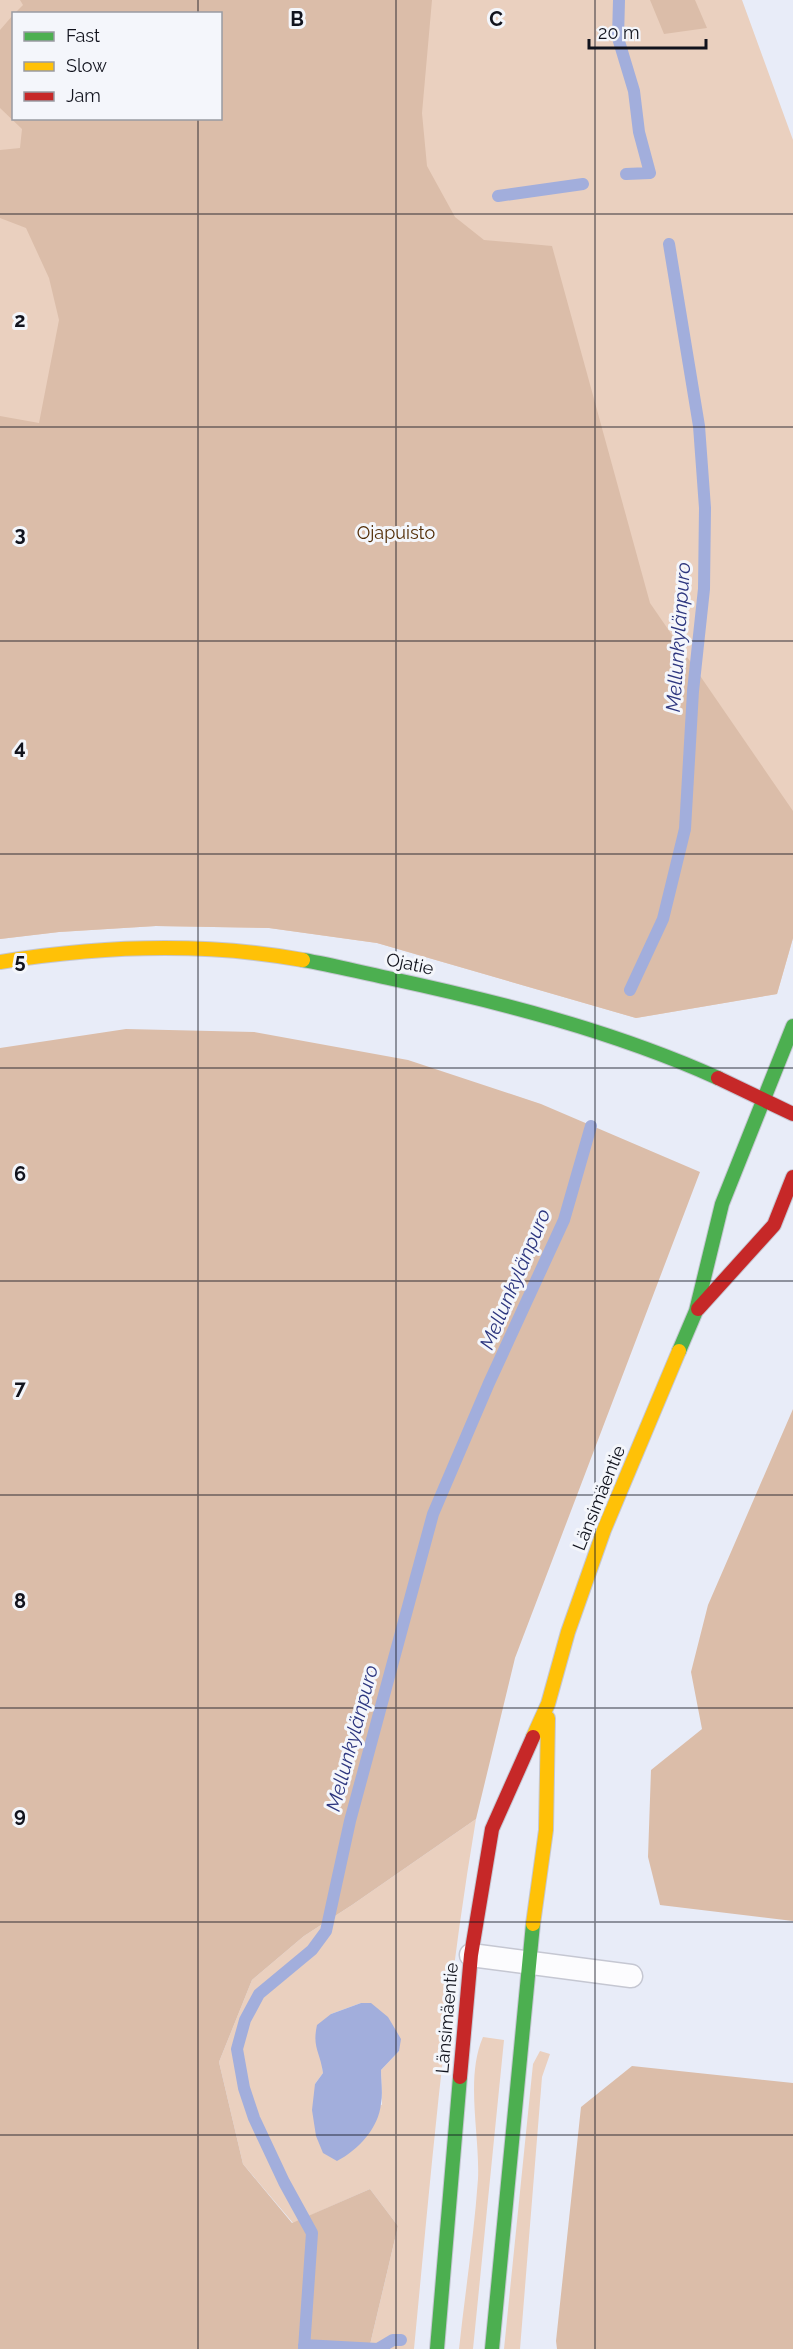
<svg xmlns="http://www.w3.org/2000/svg" width="793" height="2349" font-family="Raleway,sans-serif">
	<rect width="100%" height="100%" fill="#e8ecf8"/>
	<path fill="#ead0bf" fill-rule="evenodd" d="M0,0h742l51,140v798l-16,56 -141,24 -259,-75 -108,-15 -113,-2 -97,6 -59,7zM14,14h206v104h-206z
		M476,1819c-30,176 -45,353 -62,530h-45l29,-123 -28,-37 -77,34 -50,-59 -24,-102 33,-82 52,-44 48,-31zM361,2003l38,48 -18,19 1,35 -67,-21 8,-11 -2,-16 10,-43z
		M483,2037l21,3 -31,309h-14c6,-56 15,-113 19,-170 2,-44 -13,-101 5,-142z
		M540,2051l10,3 -8,23 -22,272h-16l29,-285z"/>
	<path fill="#dbbda9" d="M20,0h412l-10,113 5,53 28,51 29,23 68,6 98,357 143,208v127l-16,56 -141,24 -259,-75 -108,-15 -113,-2 -97,6 -59,7v-523l39,7 20,-103 -10,-42 -23,-50 -26,-10v-68l20,-2 2,-19 -22,-21v-78l13,-15 1,103h206v-104l-205,-1 8,-8z
		M650,0h45l12,28 -43,6z
		M126,1029l128,3 154,28 133,44 159,68 -185,486 -39,161 -124,86 -48,31 -52,44 -33,82 24,102 49,59 78,-34 28,37 -29,123h-369v-1301z
		M793,1409v512l-133,-16 -12,-48 3,-87 51,-41 -11,-57 17,-67z
		M632,2066l161,17v266h-236l-1,-8 25,-234z"/>
	<path fill="#a2aedc" d="M361,2003h10l17,14 13,22 -2,12 -18,19c0,11 2,23 0,33 -2,25 -23,47 -44,58l-14,-8 -7,-17 -4,-26 3,-26 8,-11c-3,-22 -11,-25 -6,-48l14,-11z"/>
	<g fill="none" stroke-linecap="round" stroke-linejoin="round">
		<path stroke="#a2aedc" stroke-width="12" d="M619,0l-1,38 16,53 5,41 11,41 -24,1
			M498,196l85,-12
			M630,990l33,-71 22,-90 8,-138 11,-102 1,-81 -6,-82 -30,-182
			M304,2349l8,-116 -28,-51 -30,-64 -10,-30 -7,-39 8,-29 14,-26 53,-44 14,-19 24,-110 83,-307 56,-131 75,-163 27,-94
			M305,2349l-1,-4 74,4 15,-9h8"/>
		<g stroke="#c5c7d2" stroke-width="25">
			<path id="lane" d="M471,1955l160,21"/>
		</g>
		<g stroke="#c5c7d2" stroke-width="16">
			<path id="fast" d="M303,960c29,5 56,12 85,18 112,24 225,53 330,100
				M679,1351l17,-40 26,-107 71,-178
				M437,2349l23,-272
				M492,2349l41,-425"/>
		</g>
		<g stroke="#c5c7d2" stroke-width="16">
			<path id="slow" d="M0,962c99,-16 204,-20 303,-2
				M533,1737l15,-33 20,-72 36,-102 75,-179
				M533,1924l13,-94 2,-112"/>
		</g>
		<g stroke="#c5c7d2" stroke-width="16">
			<path id="jam" d="M718,1078l75,36
				M698,1309l76,-84 19,-48
				M460,2077l11,-122 21,-126 41,-92"/>
		</g>
		<use href="#lane" stroke="#fcfcfe" stroke-width="22"/>
		<use href="#fast" stroke="#4caf50" stroke-width="14"/>
		<use href="#slow" stroke="#ffc107" stroke-width="14"/>
		<use href="#jam" stroke="#c62828" stroke-width="14"/>
	</g>
	<path fill="none" stroke="#11131d" stroke-width="1.5" stroke-opacity="0.55" d="M198,0v14M396,0v2349M595,0v2349M198,118v2231M0,214h793M0,427h793M0,641h793M0,854h793M0,1068h793M0,1281h793M0,1495h793M0,1708h793M0,1922h793M0,2135h793"/>
	<g text-anchor="middle" stroke-width="6" stroke-linejoin="round" paint-order="stroke">
		<g font-size="18" fill="#522d06" stroke="#f4f6fb">
			<text x="396" y="539">Ojapuisto</text>
		</g>
		<g font-size="18" fill="#11131d" stroke="#f4f6fb">
			<text transform="translate(410 964) rotate(12)" y="6">Ojatie</text>
			<text transform="translate(599 1498) rotate(-68)" y="6">Länsimäentie</text>
			<text transform="translate(447 2018) rotate(-85)" y="6">Länsimäentie</text>
		</g>
		<g font-size="20" font-style="italic" fill="#2d367f" stroke="#f4f6fb">
			<text transform="translate(678 637) rotate(-86)" y="7">Mellunkylänpuro</text>
			<text transform="translate(515 1279) rotate(-67)" y="7">Mellunkylänpuro</text>
			<text transform="translate(352 1738) rotate(-75)" y="7">Mellunkylänpuro</text>
		</g>
	</g>
	<g font-size="20" text-anchor="middle" font-weight="bold" fill="#11131d" stroke="#f4f6fb" stroke-width="6" stroke-linejoin="round" paint-order="stroke">
		<text x="297" y="26">B</text>
		<text x="496" y="26">C</text>
		<text x="20" y="327">2</text>
		<text x="20" y="541">3</text>
		<text x="20" y="754">4</text>
		<text x="20" y="968">5</text>
		<text x="20" y="1181">6</text>
		<text x="20" y="1395">7</text>
		<text x="20" y="1608">8</text>
		<text x="20" y="1822">9</text>
	</g>
	<rect x="12" y="12" width="210" height="108" fill="#f4f6fb" stroke="#999ba2" stroke-width="1.5"/>
	<rect x="24" y="32" width="30" height="9" fill="#4caf50" stroke="#999ba2" stroke-width="1.5"/>
	<text x="66" y="42" font-size="18" fill="#11131d">Fast</text>
	<rect x="24" y="62" width="30" height="9" fill="#ffc107" stroke="#999ba2" stroke-width="1.5"/>
	<text x="66" y="72" font-size="18" fill="#11131d">Slow</text>
	<rect x="24" y="92" width="30" height="9" fill="#c62828" stroke="#999ba2" stroke-width="1.5"/>
	<text x="66" y="102" font-size="18" fill="#11131d">Jam</text>
	<path d="M589 39v9h117v-9" fill="none" stroke="#11131d" stroke-width="3"/>
	<text x="598" y="39" font-size="18" fill="#11131d" stroke="#f4f6fb" stroke-width="4.5" paint-order="stroke">20 m</text>
</svg>
